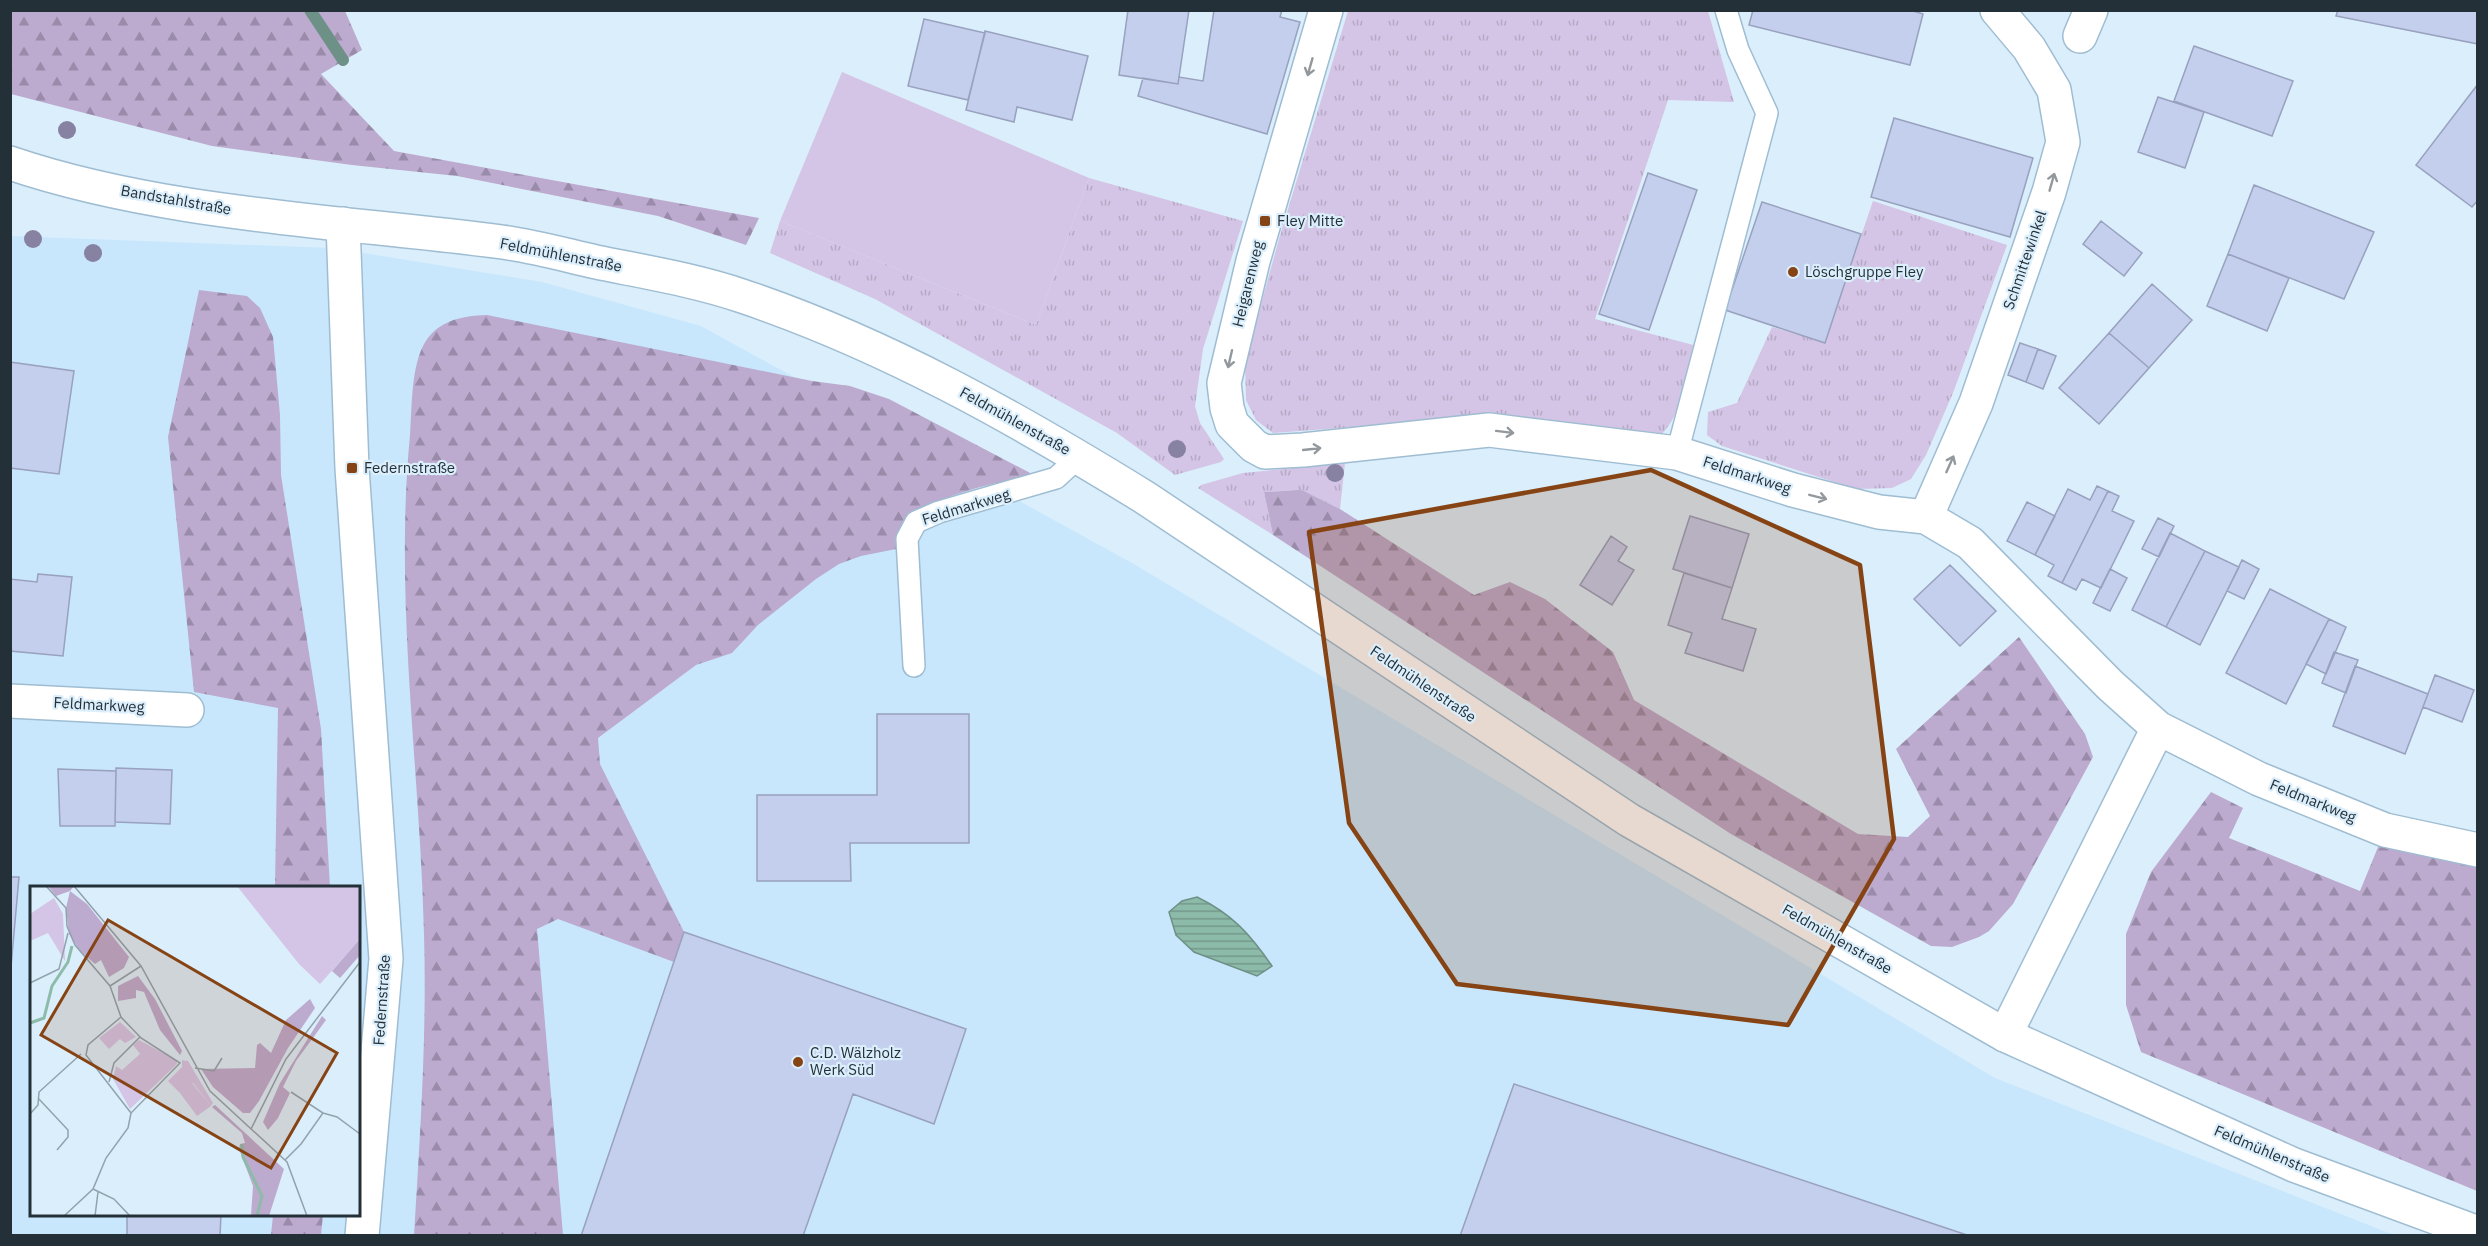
<svg xmlns="http://www.w3.org/2000/svg" width="2488" height="1246" font-family="'IBM Plex Sans',sans-serif">
	<defs>
		<pattern id="grass-tufts" width="24" height="20" patternUnits="userSpaceOnUse" patternTransform="scale(1.5)"><rect width="24" height="20" fill="#d4c4e5"/><path d="M3 7l-1-3M5 7V3M7 7l1-3M15 17l-1-3M17 17v-4M19 17l1-3" fill="none" stroke="#b6a9c5"/></pattern>
		<pattern id="forest-firs" width="22" height="20" patternUnits="userSpaceOnUse" patternTransform="scale(1.5)"><rect width="22" height="20" fill="#bcaacf"/><path d="M5 1l3.5 6h-7zM16 11l3.5 6h-7z" fill="#998ba9"/></pattern>
		<pattern id="water-rules" width="6" height="5" patternUnits="userSpaceOnUse" patternTransform="scale(1.5)"><rect width="6" height="5" fill="#8dbba9"/><path d="M0 2.5h6" fill="none" stroke="#73988b"/></pattern>
	</defs>
	<rect width="100%" height="100%" fill="#dbeefb"/>
	<path fill="#c8e7fc" fill-rule="evenodd" d="M11,236l322,12 209,34 159,44 431,237 863,515 399,157 -2383,1zM32,888h326v326h-326z"/>
	<path fill="url(#grass-tufts)" d="M1348,11h360l26,91 -66,-2 -73,219 102,27c-9,30 -13,64 -35,88l-174,-17 -215,16 -17,-13 -10,-20 -1,-37 34,-124z
		M1089,178l154,43 -40,128 -8,57 5,17 24,36 -3,3 -46,13 -58,-42 -242,-134 -105,-46 10,-32 256,104z
		M1873,201l134,44 -54,148 -27,62 -15,24 -19,9 -36,1 -134,-43 -15,-11 1,-23 29,-9 35,-76 53,15z
		M1345,463l-5,46 -38,-19 -38,2 9,43 -75,-47 3,-3 42,-12z"/>
	<path fill="url(#forest-firs)" d="M10,11h335l17,39 -41,24 73,77 365,67 -13,27 -88,-29 -201,-40 -105,-11 -140,-19 -201,-52z
		M199,290l48,6 13,12 13,29 7,78 1,60 40,254 9,158h-55l3,-179 -84,-16 -26,-255z
		M487,315l325,66 38,5 39,13 143,75c-40,12 -135,24 -136,75l-35,7 -22,8 -23,15 -58,46 -26,28 -36,12 -98,73 2,26 84,168 -10,30 -116,-43 -21,10 26,306 -149,1c6,-101 13,-201 10,-302 -4,-166 -30,-332 -14,-499 2,-27 1,-62 12,-87 13,-27 38,-32 65,-33z
		M1302,490l38,19 134,86 36,-13 35,17 68,53 21,48 224,134 50,3 22,-21 -34,-67 123,-112 66,97 8,23 -80,147 -24,27 -10,6 -27,10 -21,-1 -200,-112 -458,-299 -9,-43z
		M2211,792l32,16 -14,30 131,53 25,-61 92,20v341l-336,-139 -15,-47v-71l25,-62z
		M273,1215h50l-2,20h-50z"/>
	<path fill="#d4c4e5" d="M842,72l247,106 -53,147 -256,-104z"/>
	<path fill="url(#water-rules)" stroke="#6e9187" stroke-width="1.5" d="M1197,897c35,17 53,37 75,69l-15,10 -63,-24 -18,-17 -7,-23 13,-11z"/>
	<g fill="none" stroke-linecap="round" stroke-linejoin="round">
		<path stroke="#6e9187" stroke-width="12" d="M310,10l33,50"/>
	</g>
	<path fill="#c4ceed" stroke="#98a1be" stroke-width="1.5" d="M1128,10h61l-11,74 -59,-9z
		M1214,10h68l-2,7 20,5 -33,112 -129,-38 5,-18 35,6 1,-7 24,4z
		M1753,10h157l13,4 -13,51 -161,-40z
		M2338,10h140v34l-142,-28z
		M924,19l61,14 -17,67 -60,-14z
		M985,31l103,25 -16,64 -55,-13 -3,15 -48,-12z
		M2194,46l99,35 -21,55 -98,-35z
		M2478,84v116l-6,7 -56,-42z
		M2158,97l46,15 -19,56 -47,-16z
		M1894,118l139,40 -23,79 -139,-40z
		M1648,173l49,17 -48,140 -50,-16z
		M2254,185l120,47 -30,67 -116,-45z
		M1762,202l99,32 -36,109 -100,-33z
		M2101,221l41,32 -18,23 -41,-32z
		M2228,254l61,24 -22,53 -60,-25z
		M2152,284l40,36 -43,48 -40,-35z
		M2109,333l40,35 -50,56 -40,-36z
		M2020,343l18,6 -12,33 -18,-7z
		M2038,349l18,7 -13,33 -17,-7z
		M10,362l64,9 -15,103 -49,-6z
		M2097,486l11,5 -46,92 -14,-7 6,-11 -19,-10 33,-66 22,11z
		M2108,491l11,5 -7,15 22,10 -33,67 -19,-9 -6,11 -14,-7z
		M2027,502l28,14 -20,39 -28,-14z
		M1690,516l59,18 -17,54 -59,-19z
		M2158,518l16,8 -15,31 -17,-8z
		M2170,533l35,18 -39,76 -34,-17z
		M1611,536l16,11 -9,14 16,9 -22,35 -32,-20z
		M2205,551l34,16 -39,78 -34,-18z
		M2242,560l17,9 -15,30 -17,-8z
		M1950,565l46,46 -36,35 -46,-47z
		M2110,569l17,9 -17,33 -17,-8z
		M1684,573l48,15 -10,31 34,10 -13,42 -58,-18 7,-20 -24,-8z
		M38,574l34,3 -9,79 -53,-5v-72l27,3z
		M2270,589l59,30 -43,85 -60,-31z
		M2329,619l17,8 -20,47 -20,-10z
		M2334,652l24,8 -12,33 -24,-10z
		M2355,666l73,28 -23,60 -72,-28z
		M2435,675l39,15 -12,32 -39,-15z
		M877,714h92v129h-119l1,38h-94v-86h120z
		M116,768l56,2 -2,54 -55,-2z
		M58,769l58,2 -1,55h-55z
		M10,877h9l-8,90h-1z
		M684,932l282,97 -32,95 -81,-30 -50,142h-222z
		M1514,1084l456,152h-510z
		M127,1214h94l-1,22h-93z"/>
	<g fill="none" stroke-linecap="round" stroke-linejoin="round">
		<g stroke="#9fbdd2" stroke-width="24">
			<path id="service" d="M1677,453l90,-340 -29,-63 -12,-40
				M914,666l-7,-127 9,-17 23,-10 117,-34 23,-21"/>
		</g>
		<g stroke="#9fbdd2" stroke-width="36">
			<path id="minor" d="M1326,10l-73,251 -29,122 3,25 5,16 22,22 11,6 38,-2 186,-20 188,23 116,37 86,22 47,5 44,26 140,142 48,43 101,51 126,51 93,20
				M2080,36l11,-26
				M343,224l9,244 34,491 -24,277
				M1926,517l50,-114 73,-211 14,-50 -9,-52 -25,-42 -32,-38
				M10,701l177,9
				M2005,1035l153,-307"/>
		</g>
		<g stroke="#9fbdd2" stroke-width="36">
			<path id="tertiary" d="M10,163c153,52 332,58 492,79 31,4 63,13 94,20 49,10 99,18 146,34 143,48 274,122 402,201l485,323 376,215 289,130 184,68"/>
		</g>
		<use href="#service" stroke="#fff" stroke-width="21"/>
		<use href="#minor" stroke="#fff" stroke-width="33"/>
		<use href="#tertiary" stroke="#fff" stroke-width="33"/>
	</g>
	<g fill="#8782a2">
		<circle cx="67" cy="130" r="9"/>
		<circle cx="33" cy="239" r="9"/>
		<circle cx="93" cy="253" r="9"/>
		<circle cx="1177" cy="449" r="9"/>
		<circle cx="1335" cy="473" r="9"/>
	</g>
	<defs><path id="oneway-shaft" d="M-6 0H5M1.5-3L5.5 0L1.5 3" fill="none" stroke-width="1.6" stroke-linecap="round" stroke-linejoin="round" transform="scale(1.5)"/></defs>
	<g stroke="#92989c">
		<use href="#oneway-shaft" transform="translate(1310 67) rotate(106)"/>
		<use href="#oneway-shaft" transform="translate(2052 182) rotate(-74)"/>
		<use href="#oneway-shaft" transform="translate(1230 359) rotate(103)"/>
		<use href="#oneway-shaft" transform="translate(1505 432) rotate(7)"/>
		<use href="#oneway-shaft" transform="translate(1312 449) rotate(-6)"/>
		<use href="#oneway-shaft" transform="translate(1950 464) rotate(-66)"/>
		<use href="#oneway-shaft" transform="translate(1818 497) rotate(14)"/>
	</g>
	<path fill="#864314" fill-opacity="0.2" stroke="#864314" stroke-width="4.5" stroke-linejoin="round" d="M1651,470l209,95 34,274 -106,186 -331,-41 -108,-161 -40,-291z"/>
	<g fill="#864314" stroke="#dbeefb" stroke-width="2">
		<rect x="1259" y="215" width="12" height="12" rx="3"/>
		<circle cx="1793" cy="272" r="6"/>
		<rect x="346" y="462" width="12" height="12" rx="3"/>
		<circle cx="798" cy="1062" r="6"/>
	</g>
	<g text-anchor="middle" stroke-width="4.5" stroke-linejoin="round" paint-order="stroke">
		<g font-size="15" fill="#243038" stroke="#dbeefb">
			<text transform="translate(176 200) rotate(10)" y="5">Bandstahlstraße</text>
			<text transform="translate(561 255) rotate(11)" y="5">Feldmühlenstraße</text>
			<text transform="translate(2025 260) rotate(-71)" y="5">Schmittewinkel</text>
			<text transform="translate(1248 284) rotate(-76)" y="5">Heigarenweg</text>
			<text transform="translate(1015 421) rotate(29)" y="5">Feldmühlenstraße</text>
			<text transform="translate(1747 475) rotate(18)" y="5">Feldmarkweg</text>
			<text transform="translate(966 507) rotate(-17)" y="5">Feldmarkweg</text>
			<text transform="translate(1423 684) rotate(34)" y="5">Feldmühlenstraße</text>
			<text transform="translate(99 705) rotate(3)" y="5">Feldmarkweg</text>
			<text transform="translate(2313 801) rotate(22)" y="5">Feldmarkweg</text>
			<text transform="translate(1837 939) rotate(30)" y="5">Feldmühlenstraße</text>
			<text transform="translate(382 1000) rotate(-86)" y="5">Federnstraße</text>
			<text transform="translate(2272 1154) rotate(23)" y="5">Feldmühlenstraße</text>
		</g>
		<g font-size="15" fill="#243038" stroke="#dbeefb" text-anchor="start">
			<text x="1277" y="226">Fley Mitte</text>
			<text x="1805" y="277">Löschgruppe Fley</text>
			<text x="364" y="473">Federnstraße</text>
			<text x="810" y="1058">C.D. Wälzholz<tspan x="810" dy="17">Werk Süd</tspan></text>
		</g>
	</g>
	<g transform="translate(30 886)">
		<rect width="330" height="330" fill="#dbeefb"/>
		<path d="M207,0h123v53l-40,45 -21,-20zM24,12l9,16 2,47 -17,-28 -18,8v-27zM90,136l16,15 -11,6 -5,-4 -11,10 -10,-11zM109,154l37,20 1,4 -47,45 -17,-30 3,-13 6,4 18,-16 -7,-9zM152,174l6,1 25,42 -2,3 -18,-23 -13,10 -12,-12 14,-14z" fill="#d4c4e5"/>
		<path d="M18,0h26l-4,5 17,13 42,53 -5,11 -15,9 -8,-17 -6,4 -15,-13 -11,-17 -3,-26 4,-17 -14,5zM330,53v16l-20,23 -8,-7zM108,90l17,23 27,52 -2,4 -20,-25 -16,-38 -8,-2v8l-18,3v-15zM280,113l5,9 -27,40 -29,53 -9,12h-7l-30,-26 -12,-18 54,-1 2,-23 3,-2 11,10 15,-33zM292,130l4,4 -30,41 -13,26 7,6 -12,25 -10,12 -5,-8 17,-39zM185,219l69,64 -15,47h-18l2,-30 -14,-37 1,-5 5,-1 -3,-10 -30,-26z" fill="#bcaacf"/>
		<path d="M162,197l19,23 -14,10 -17,-23z" fill="#d4c4e5"/>
		<path fill="none" stroke="#8dbba9" stroke-width="3" d="M0,137l14,-5 8,-32 16,-24 4,-16M212,258l1,13 19,39 -5,20"/>
		<path fill="none" stroke="#92a2ad" stroke-width="1.5" d="M16,0l20,22 1,18 8,19 35,41 11,31 20,21 39,25 -49,50 -3,15 -22,30 -13,31 -29,27M44,0l67,80 69,125 77,71 20,54M0,97l29,-14 9,-36M80,100l31,-20M91,131l-33,28 -2,10 45,58M165,182l19,3 8,-13M79,196l5,-19 26,-26M8,212l30,32v7l-11,13M293,227l14,4 23,17M0,228l8,-9 1,-13 42,-38M221,243l35,-70 74,-97M255,274l16,-16 22,-31 -32,-21M63,303l21,10 16,17M65,330l3,-24"/>
		<path fill="#864314" fill-opacity="0.15" stroke="#864314" stroke-width="3" d="M78,34l229,133 -66,115 -230,-133z"/>
		<rect width="330" height="330" fill="none" stroke="#243038" stroke-width="3"/>
	</g>
	<rect width="2488" height="1246" fill="none" stroke="#243038" stroke-width="24"/>
</svg>
